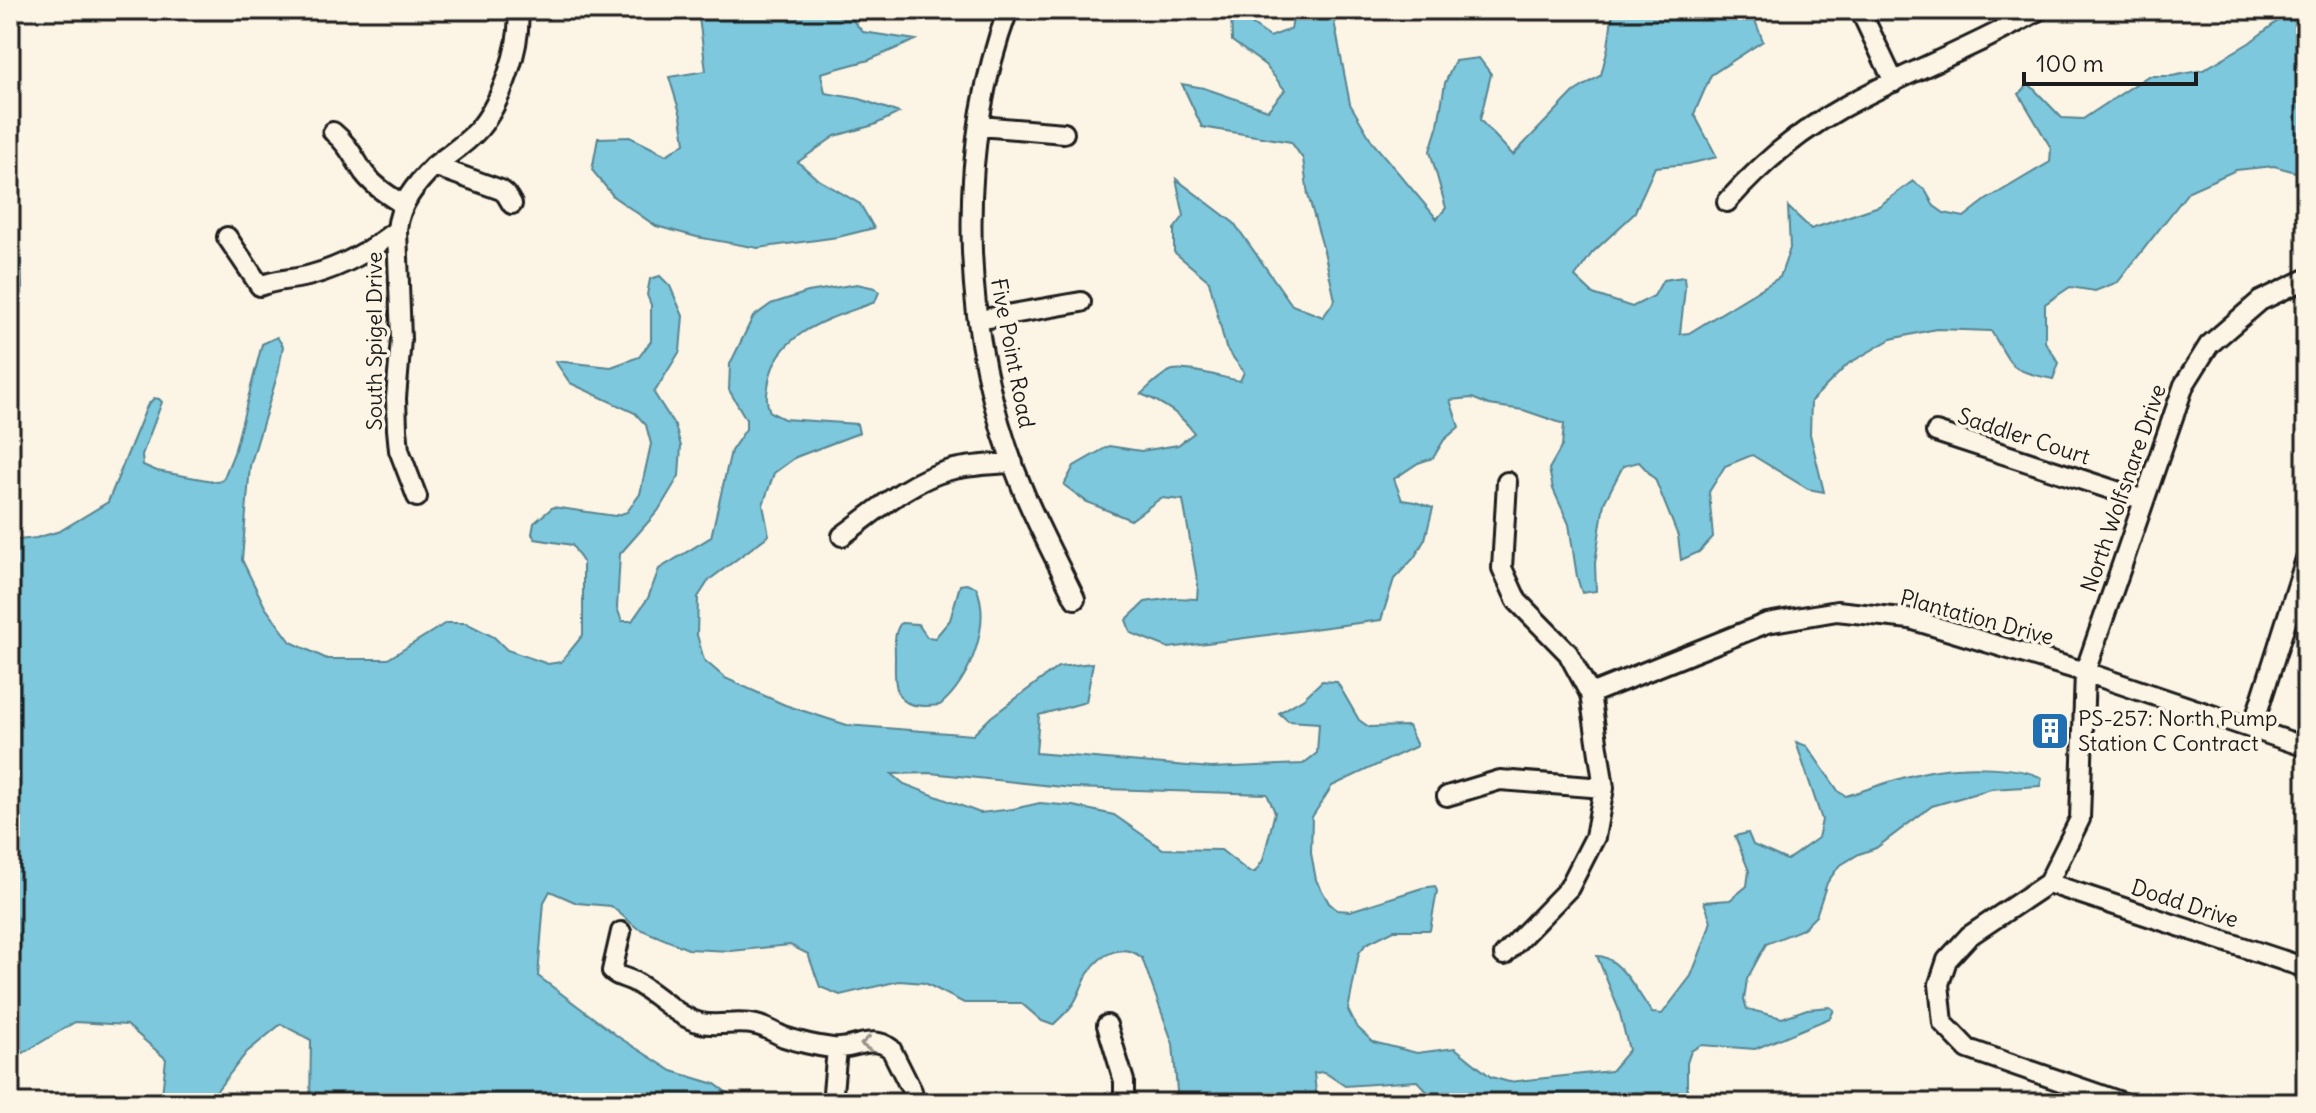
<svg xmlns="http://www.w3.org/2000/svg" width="2316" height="1113" font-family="Delius,sans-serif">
	<rect width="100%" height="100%" fill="#fcf5e5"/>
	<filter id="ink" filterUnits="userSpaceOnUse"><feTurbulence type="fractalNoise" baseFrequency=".0125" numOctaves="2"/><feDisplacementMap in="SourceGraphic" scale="16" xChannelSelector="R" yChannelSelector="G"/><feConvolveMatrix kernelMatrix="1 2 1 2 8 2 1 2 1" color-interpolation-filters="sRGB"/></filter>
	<g filter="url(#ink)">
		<path fill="#7dc8dd" stroke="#568390" stroke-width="2" fill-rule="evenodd" d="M698,10h146l19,22 53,8 -47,20 -48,13 4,20 35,6 39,14 -25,12 -39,11 -37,26 18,16 44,26 14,24 -36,9 -80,11 -61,-11 -41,-11 -42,-29 -22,-27 6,-32 32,-1 36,18 19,-12 -4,-27 -12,-39 37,-6z
			M1231,10l39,27 21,-8 4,-19h37l18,94 23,39 64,76 9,-11 -16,-57 8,-26 7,-42 10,-22 24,-3 12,16 -11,46 33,35 61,-63 27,-17 7,-28 5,-37h111l2,4 6,-4h19l12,31 -52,34 -17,39 23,43 -29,7 -33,3 -21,47 -42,39 -17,24 18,17 39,13 22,-11 9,-16 21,-3 1,11 -5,46 9,-1 91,-56 10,-29 -2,-41 23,22 68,-23 34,-25 12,9 9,16 10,7 20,4 22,-17 64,-38 1,-14 -32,-54 10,-10 33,34 21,1 65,-43h24l31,-6 46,-27 43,-33h14v165l-32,-9 -38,4 -47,21 -71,91 -23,9 -25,-4 -25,17v38l14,21 -6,16c-46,-9 -39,-11 -62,-48l-55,-2 -45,10 -43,25 -37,37 -1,33 14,58 -16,-3 -56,-34 -27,11 -16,26 4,45 -14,15 -18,8 -3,-24 -23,-57 -16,-17 -16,4 -19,37 -9,60 1,28 -14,2 -5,-16 -8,-53 -16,-35 -4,-20 13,-23 2,-22 -41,-14 -34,-5 -17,-7 -22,2 9,27 -15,13 -11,18 -15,5 -24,16 8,21 13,2 18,6 -8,31 -11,19 -20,21 -13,41 -212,28 -38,-15 -5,-13 19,-18 28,-4 24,1 1,-14 -15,-85 -22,-2 -30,22 -44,-18 -23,-17 10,-19 35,-20 32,5 37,-6 16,-12c-12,-18 -33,-31 -53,-39 9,-8 21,-21 32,-24 15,-3 51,8 67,11l4,-9 -18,-24 -17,-67 -35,-29v-23l10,-13 -8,-37 58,44 58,82 31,12 12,-17 -11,-49 -16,-56 -5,-36 -12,-17 -89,-15 -20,-43 22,4 64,22 17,-20 -20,-25 -33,-24z
			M10,233l11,16 1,39 -12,59z
			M660,276l10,10 13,30 -3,35 -26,42 21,33 6,20 -2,30 -21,35 -38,43 -3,54 5,13h10l16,-23 11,-29 52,-32 20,-86 15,-22v-10l-17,-29 1,-26 23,-47 18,-13 37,-12 49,-8 18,4 4,4 -4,10c-42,16 -97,28 -106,79 -2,12 -4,19 1,31l14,7 73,5 2,9 -63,24 -22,16 -11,32 6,30 -60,45 -11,17 -1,38 7,25 21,18 60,27 62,20 126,10 18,-18 67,-50 35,-4 -7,39 -47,13 -3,38 175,15 92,-4 14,-11 2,-30 -31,-2 -9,-8 25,-15 18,-17 15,1 22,38 10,7 39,-1 9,20 -85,40 -20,31 -1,36 5,27 13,23 8,7 13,1 72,-23 13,-2 2,5 -7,39h-36l-28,14 -7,9 -11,57 8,16 17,16 44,11 38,-5 36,29 18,5 102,-11 18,-21 -10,-40 -22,-54c22,-1 43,40 55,57l10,1 29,-38 14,-36 6,-19 -7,-19 26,-2 17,-14 2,-15 -14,-35 13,-3 5,12 34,15 31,-22 4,-18 -26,-78 11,4 32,46 7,4c27,-8 64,-23 91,-26 27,-4 81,-5 105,8l-2,8 -49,3 -59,17 -56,42 -17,6 -20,12 -12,17 -11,33 -13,13 -37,15 -19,35 -3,21 3,9 35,9 25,-9 23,-2 4,3 -4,8 -75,31 -54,-4 -10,6 -4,12v40h-243l-10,-4 -17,-18 -72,5 -21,-14 -10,1 3,30h-139l-5,-59 -31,-86c-18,-16 -41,-5 -53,14 -6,9 -9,20 -14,29 -5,9 -14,16 -22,24l-11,-4 -21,-18h-57l-39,-20 -26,-2 -59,14 -20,-8 -12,-33 -18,-9 -59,6 -43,-2 -51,-21 -26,-22 -34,-3 -27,-12 -6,11 -6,74 82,62 52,33 43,13 26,19h-431l1,-63 -30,-16 -34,28 -40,51h-46l5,-44 -39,-34 -52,-3 -65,39v-520l26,-3 24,-7 48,-29 39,-96 7,-8 5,1 3,3 -20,53 1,10 14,6 61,11 5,-2 11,-27 28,-109 15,-7 6,9 -5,27 -28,93 -8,94 23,47 26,35 36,17h61l58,-36h20l28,14 13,13 41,14 13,-2 22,-27v-73l-11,-17 -37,-6 -3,-5 2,-11 19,-16 62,9 12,-4 13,-18 11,-50 -5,-19 -11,-12 -65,-30 -15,-22 56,6 28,-10 12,-16v-36l-4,-10 3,-16zM930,773l142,15 195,6 8,18 -12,48 -8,12h-6l-28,-22 -58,-1 -49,-34 -41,-9 -33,-3 -27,6 -33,4 -76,-29 -12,-10z
			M966,584l10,3c16,36 -6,94 -36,118 -42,5 -46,-8 -45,-46 0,-13 -2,-26 6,-36l17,1 9,13 8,1 15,-18 10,-35z"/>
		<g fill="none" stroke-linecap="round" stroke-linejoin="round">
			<g stroke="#1c1c1c" stroke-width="24">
				<path id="minor" d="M1008,10c-55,149 -46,334 15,480 15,37 35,73 52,109
					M1860,10l34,72
					M980,126l84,7
					M333,132c15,12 21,26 31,41 11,14 25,23 40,32
					M434,166c15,-12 32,-22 45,-37 22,-26 43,-84 39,-119
					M1727,202c33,-37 70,-69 113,-93 65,-37 135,-61 199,-99
					M397,230l4,109 -5,59 1,31 2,21 18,47
					M227,237l33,49c17,-7 34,-6 51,-11 33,-9 58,-24 86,-45 2,-26 19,-46 37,-64l67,24 5,4 6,10
					M978,320l103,-18
					M1936,432l208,68
					M842,536c33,-24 66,-55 108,-66 20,-5 42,-6 63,-7
					M1590,694l177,-71 70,-12 73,8 175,53 221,75
					M2252,729l54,-170
					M1447,796l53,-16 104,8
					M2048,883l258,85
					M621,932l-9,39c6,6 13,6 21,10 22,11 45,37 68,42 18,4 37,-3 55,2 10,2 19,8 28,12 15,5 33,9 48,11 21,3 40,-15 59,1l21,42 2,12
					M1504,955l65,-67 26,-51 9,-49 -14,-94 -22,-41 -51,-52 -15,-33 5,-86
					M1107,1025l17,56v22
					M832,1103l5,-54
					M2124,1103l-156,-54 -25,-26 -4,-39 8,-24 22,-24 79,-53 32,-64 5,-147 99,-287 25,-40 51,-44 46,-22"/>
			</g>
			<use href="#minor" stroke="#fcf5e5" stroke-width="18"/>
		</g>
		<defs><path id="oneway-chevron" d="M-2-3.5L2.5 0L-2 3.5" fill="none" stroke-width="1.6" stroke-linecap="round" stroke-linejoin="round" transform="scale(2)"/></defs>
		<use stroke="#97938b" href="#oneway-chevron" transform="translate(866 1044) rotate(175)"/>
	</g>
	<defs>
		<g id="building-square" transform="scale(2)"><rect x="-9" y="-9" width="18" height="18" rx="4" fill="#1f6fb2" stroke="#fcf5e5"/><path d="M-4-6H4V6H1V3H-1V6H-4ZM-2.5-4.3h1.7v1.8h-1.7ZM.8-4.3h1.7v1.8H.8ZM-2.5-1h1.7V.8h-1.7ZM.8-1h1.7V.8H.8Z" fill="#fff"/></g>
	</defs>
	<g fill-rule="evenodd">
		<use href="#building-square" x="2050" y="731"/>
	</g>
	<g text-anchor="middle" stroke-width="7" stroke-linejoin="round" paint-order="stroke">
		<g font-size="22" fill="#1c1c1c" stroke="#fcf5e5">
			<text transform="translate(374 341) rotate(-90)" y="8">South Spigel Drive</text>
			<text transform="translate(1013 353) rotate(79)" y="8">Five Point Road</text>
			<text transform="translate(2024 436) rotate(18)" y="8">Saddler Court</text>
			<text transform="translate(2123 488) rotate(-71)" y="8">North Wolfsnare Drive</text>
			<text transform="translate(1977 617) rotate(15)" y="8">Plantation Drive</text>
			<text transform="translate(2185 903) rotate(18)" y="8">Dodd Drive</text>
		</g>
		<g font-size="22" fill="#1c1c1c" stroke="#fcf5e5" text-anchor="start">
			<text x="2078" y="726">PS-257: North Pump<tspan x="2078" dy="25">Station C Contract</tspan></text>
		</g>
	</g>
	<rect width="2316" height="1113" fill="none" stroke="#fcf5e5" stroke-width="40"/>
	<rect x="20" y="20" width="2276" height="1073" fill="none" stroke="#1c1c1c" stroke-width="3" filter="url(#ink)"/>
	<path d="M2024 72v12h172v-12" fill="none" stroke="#1c1c1c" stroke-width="4"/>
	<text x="2036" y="72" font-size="24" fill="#1c1c1c" stroke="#fcf5e5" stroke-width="6" paint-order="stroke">100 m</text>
</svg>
